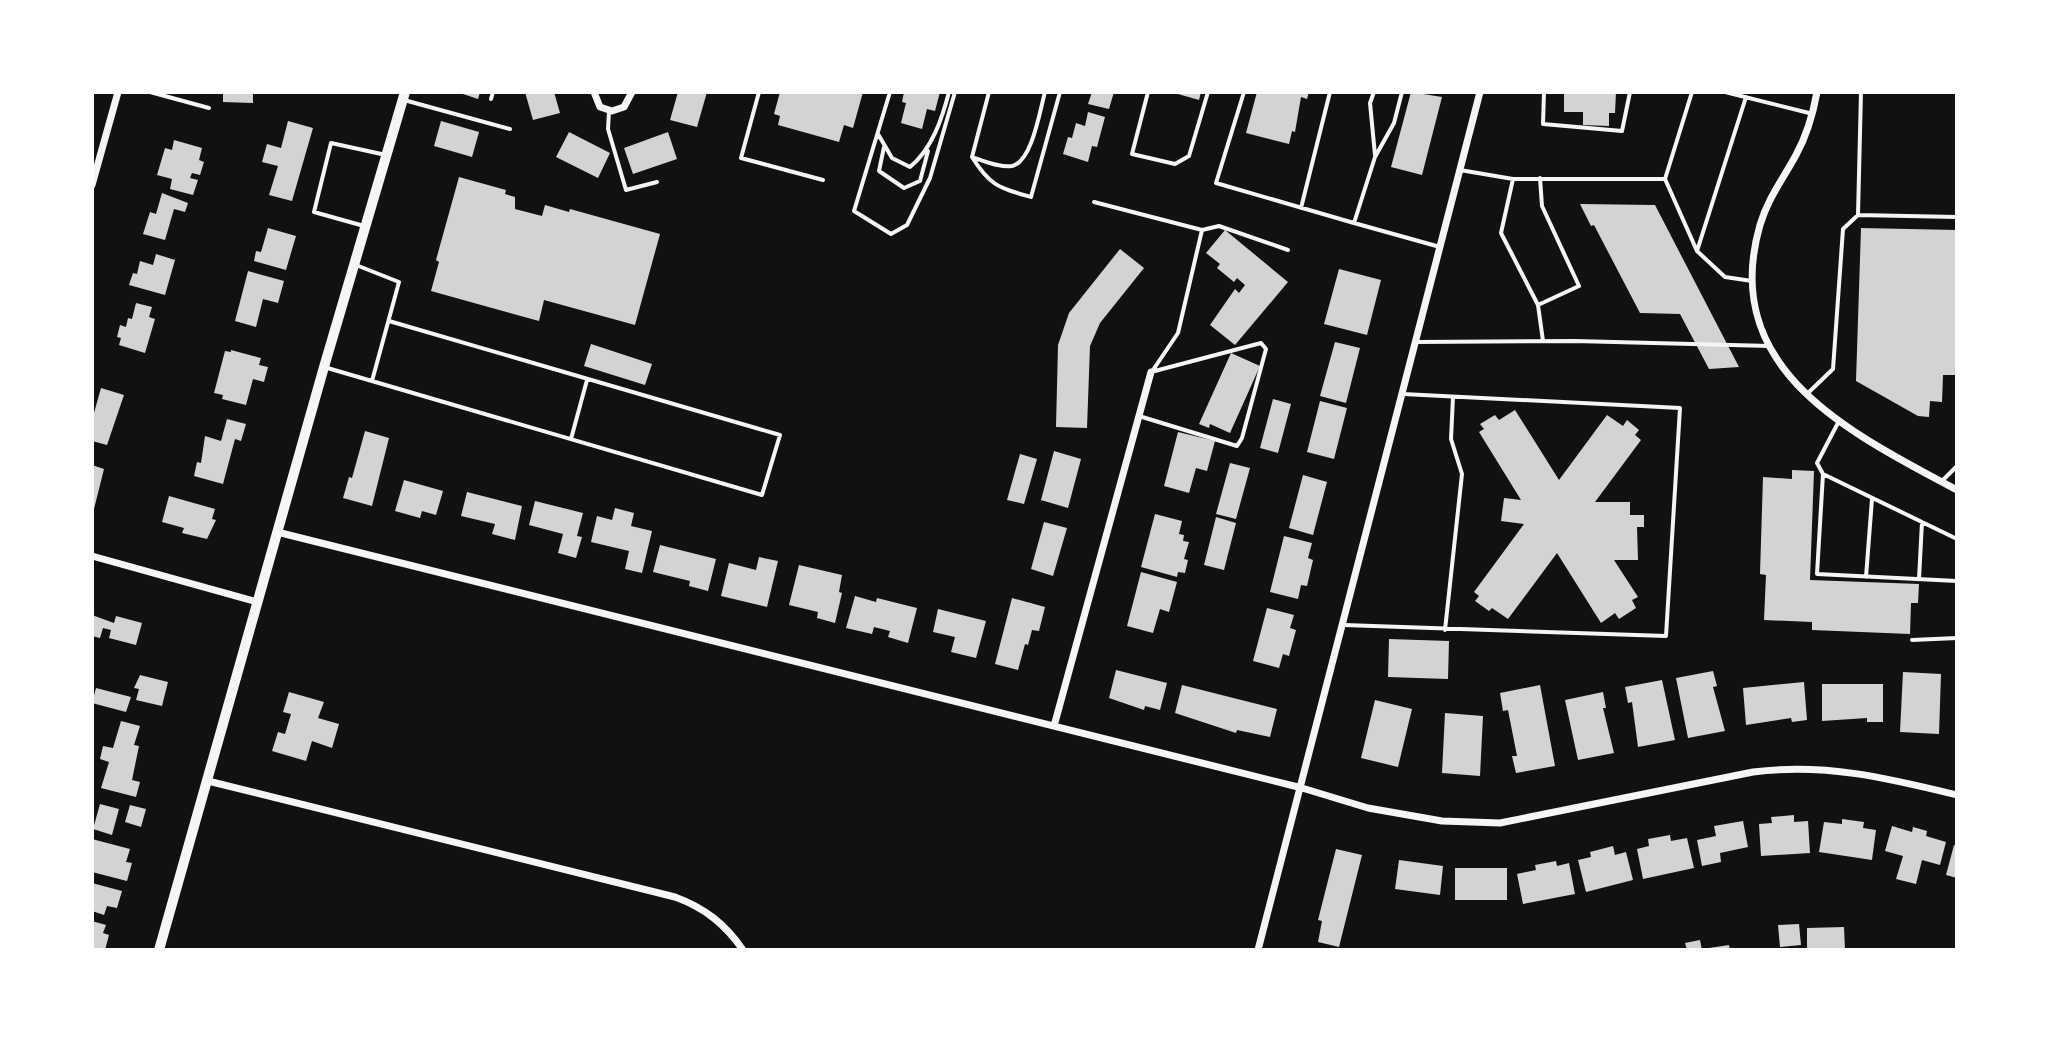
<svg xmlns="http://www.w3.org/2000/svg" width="2049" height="1042" font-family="'Noto Sans',sans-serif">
	<rect width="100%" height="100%" fill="#111"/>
	<path fill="#d3d3d3" d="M223,92h30v11l-30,-1z
		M457,92h23l-2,7z
		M525,92h29l6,21 -27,7z
		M678,92h29l-10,35 -27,-7z
		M780,92h83l-10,36 -9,-3 -5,17 -61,-17 2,-9 -6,-2z
		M904,92h36l-5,19 -8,-2 -5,20 -21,-6 5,-20 -4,-1z
		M1092,92h22l-5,17 -21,-5z
		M1171,92h30l-2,8z
		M1257,92h52l-2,7 -6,-2 -6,35 -3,-1 -3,13 -43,-11z
		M1411,92l31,5 -20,78 -31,-8z
		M1564,92h52l-1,21h-6v13l-26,-1v-13h-19z
		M1088,112l17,5 -8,30 -5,-1 -4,16 -25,-8 5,-17 4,1 4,-15 9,3z
		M288,121l25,7 -21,73 -23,-6 9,-29 -16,-4 5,-18 14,4z
		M441,121l38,11 -7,25 -38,-11z
		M569,132l41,21 -12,25 -42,-21z
		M668,132l9,27 -44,15 -9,-26z
		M174,140l28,8 -3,12 5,2 -4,13 -8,-2 -2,5 8,2 -5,15 -23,-6 2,-10 -15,-4 8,-27 7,2z
		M459,177l47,13 -1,4 10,3v12l27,7 3,-11 24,7 1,-3 90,25 -25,91 -91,-25 -5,21 -108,-30 8,-29 -3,-2z
		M162,193l26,10 -3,9 -11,-3 -9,31 -22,-6 7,-22 6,2z
		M1580,204l75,1 84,162 -30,2 -29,-55 -40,-1 -46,-88 -3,1z
		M268,228l28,8 -10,34 -32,-9 2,-10 5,1z
		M1861,228l96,2v145h-14l-1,27 -12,-1 -1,16 -11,-1 -62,-35z
		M1225,230l63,52 -53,63 -25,-20 25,-36 4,4 6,-8 -8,-7 -3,4 -17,-14 3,-4 -14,-11z
		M1120,249l24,19 -44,55 -10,23 -3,82 -31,-1 2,-82 11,-32z
		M156,254l19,6 -10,35 -36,-10 4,-12 4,1 3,-13 13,4z
		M1339,269l42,11 -14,55 -43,-11z
		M248,271l36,10 -6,22 -15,-4 -7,28 -21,-6z
		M136,303l16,4 -3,10 6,2 -10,34 -26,-8 2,-7 -4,-1 3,-12 6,2 2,-9 4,1z
		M1335,342l25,6 -14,55 -26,-7z
		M591,344l61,20 -7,21 -61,-19z
		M231,350l30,8 -2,7 9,2 -4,15 -11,-3 -7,26 -24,-6 1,-4 -9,-2 11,-42 6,1z
		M1231,353l29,13 -30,67 -20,-9 -1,4 -10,-4z
		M101,388l23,7 -17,50 -15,-4v-21z
		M1273,399l18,5 -13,49 -18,-5z
		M1320,401l27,7 -13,51 -27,-7z
		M1515,410l44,70 48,-65 16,11 4,-6 12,10 -4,5 6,5 -46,62h35v13h14v12h-7l1,33h-24l24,37 -6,3 4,8 -17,11 -4,-6 -14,10 -44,-70 -49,66 -16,-11 -3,3 -14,-10 4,-5 -5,-4 50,-68 -23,-3 3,-23 17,2 -42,-68 5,-3 -4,-5 15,-9 4,5z
		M227,419l19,5 -5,17 -6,-2 -12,45 -29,-8 3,-14 4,1 4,-27 16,5z
		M365,431l24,7 -17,68 -29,-8 6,-21 3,1z
		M1178,432l37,9 -8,30 -11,-3 -7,25 -25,-7z
		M1054,451l27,8 -13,49 -27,-8z
		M1020,454l17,5 -13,45 -17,-4z
		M1230,463l20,5 -14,51 -20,-5z
		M92,465l12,4 -11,44h-1z
		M1792,470l22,1 -4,109 109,4 -1,19h-7l-1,31 -98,-4v-8l-48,-2 2,-45 -6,-1 3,-97 29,2z
		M1303,475l24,7 -14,53 -24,-7z
		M404,480l39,11 -7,24 -14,-4 -2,7 -25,-7z
		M467,492l55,14 -7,34 -23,-6 3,-10 -34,-8z
		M169,496l46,13 -3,10 4,1 -9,19 -25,-6 2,-5 -22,-6z
		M535,501l48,12 -6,23 5,1 -6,21 -18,-5 5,-19 -34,-9z
		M615,508l19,5 -3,13 21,5 -10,42 -17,-4 4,-18 -38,-9 6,-26 15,4z
		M1155,514l27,7 -3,13 5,1 -1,6 6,1 -5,17 4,1 -3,13 -7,-1 -1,5 -36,-10z
		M1216,517l20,6 -12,47 -20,-5z
		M1044,522l23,6 -14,48 -22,-7z
		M1284,536l28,7 -4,15 5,2 -6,26 -6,-1 -3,14 -28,-7z
		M660,545l56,14 -8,32 -19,-5 1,-5 -37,-9z
		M759,557l19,4 -11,46 -46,-11 8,-33 27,7z
		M799,565l43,10 -3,17 3,1 -7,30 -18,-5 1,-6 -29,-7z
		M1141,572l36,10 -8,30 -9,-3 -7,24 -26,-7z
		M855,596l21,6 1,-4 40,10 -9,35 -20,-6 2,-6 -16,-4 -2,7 -26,-6z
		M1012,598l33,9 -6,24 -7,-1 -4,15 -3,-1 -7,26 -23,-6z
		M1267,608l27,7 -4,13 6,2 -7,26 -6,-2 -4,14 -26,-7z
		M938,609l48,12 -10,37 -25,-6 4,-15 -22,-5z
		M92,615l22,8 2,-7 26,7 -6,22 -27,-7 2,-8 -8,-2 -3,10 -8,-2z
		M1389,639l60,2 -1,38 -60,-2z
		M1116,670l51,13 -7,27 -15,-4 -1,4 -35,-12z
		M1713,671l4,15 -4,1 12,44 -37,7 -12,-60z
		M1903,672l38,2 -2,60 -39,-2z
		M140,675l28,7 -6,24 -26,-6 3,-11 -5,-1z
		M1662,680l13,60 -37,7 -6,-45 -4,1 -3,-16z
		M1804,682l3,38 -15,2 -1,-4 -45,7 -3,-37z
		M1822,684h61v38h-16v-4l-45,3z
		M1182,685l95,24 -7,28 -33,-7 -1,3 -61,-20z
		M1540,685l15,81 -39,7 -4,-17h5l-9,-46 -5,1 -3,-18z
		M96,688l35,9 -5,15 -34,-9z
		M289,692l35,10 -6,16 21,6 -7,24 -20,-7 -6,20 -34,-10 6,-19 7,2 6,-20 -8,-2z
		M1603,692l3,16h-3l11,45 -36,7 -13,-60z
		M1375,700l37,9 -14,58 -37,-9z
		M1445,713l38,3 -3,60 -38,-3z
		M121,721l19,5 -6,19 5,1 -7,34 8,2 -4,15 -35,-9 8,-26 -9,-3 3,-13 10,2z
		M100,804l19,5 -7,26 -19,-6z
		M130,805l16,4 -5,18 -16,-5z
		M1794,815v7l14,-1 2,32 -49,3 -2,-32 13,-1 -1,-6z
		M1842,819l22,3 -1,6 13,2 -4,30 -53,-8 5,-30 18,2z
		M1743,821l5,26 -28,6 1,9 -19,4 -5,-26 19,-4 -2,-10z
		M1892,826l20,6 1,-5 14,4 -1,5 20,6 -6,23 -18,-5 -6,24 -20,-5 7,-23 -18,-5z
		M1670,835l1,6 16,-3 7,30 -51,11 -6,-30 12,-3 -1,-7z
		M92,839l38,10 -4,13 6,1 -5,18 -35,-9z
		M1954,845l3,1v32l-11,-3z
		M1613,846l2,9 11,-3 7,28 -47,12 -8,-32 13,-3 -1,-5z
		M1336,849l26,6 -23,92 -21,-5 4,-21 -4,-1z
		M1399,860l44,6 -3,29 -45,-6z
		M1556,861l1,5 12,-3 6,31 -52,10 -6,-30 19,-4 -1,-5z
		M1455,868h52v32h-52z
		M92,883l30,8 -5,17 -10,-2 -3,9 -12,-4z
		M92,921l14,4 -3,8 6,2 -4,15 -13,-1z
		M1799,924l2,21 -21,2 -2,-22z
		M1844,927l1,23h-38v-22z
		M1700,940l2,10h-15l-2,-7z
		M1729,945l1,5h-21v-2z"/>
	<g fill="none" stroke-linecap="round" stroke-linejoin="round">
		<path stroke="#f5f5f5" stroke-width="4" d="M150,92l59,16
			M759,92l-18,66 82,22
			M890,92l-36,119 37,23 16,-9 23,-47 25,-86
			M989,92l-17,65c18,29 27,31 59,40l29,-105
			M1148,92l-16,62 43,10 14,-8 19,-64
			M1244,92l-28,91 138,40 21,-66 19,-34 8,-31
			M1374,92l-4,11 5,52
			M1544,92l-1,32 79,7 8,-39
			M1725,92l88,22
			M491,99l2,-7
			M404,100l106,29
			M609,111l-1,18 18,61 31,-8
			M878,134l14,24 18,9c22,-18 32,-48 39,-75
			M884,147l-5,24 25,17 16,-7 8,-30
			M974,158c11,3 26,10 38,8 20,-4 28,-56 33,-74
			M1460,170l53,9h152l27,-87
			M1513,179l-12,54 37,72 5,36
			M1665,179l32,72 28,26 27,4
			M1094,202l108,28 -24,103 -25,37
			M1301,208l29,-116
			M1858,215l3,-123
			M1354,223l86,24
			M364,226l-50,-14 17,-69 55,12
			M1202,230l17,-4 69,24
			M1697,251l49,-154
			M356,265l43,17 -27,99
			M1538,305l41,-19 -37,-80 -2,-28
			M1416,342l159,-1 195,5
			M324,367l438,128 18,-60 -391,-114
			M1808,393l25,-24 10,-140 15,-14 99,2
			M1139,416l98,30 5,-8 24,-89 -5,-6 -110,29
			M1839,421l-22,42 6,11 134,65
			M571,439l16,-59
			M1823,474l-6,100 140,7
			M1942,481l15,-15
			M1866,577l6,-78
			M1919,579l3,-57
			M1344,625l322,11 14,-228 -277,-14
			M1445,630l17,-156 -11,-35 2,-42
			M1912,640l45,-2"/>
		<path stroke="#f5f5f5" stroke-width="7" d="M594,92l6,15 12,4 12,-4 8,-15
			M1817,92c-4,22 -10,43 -21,63 -13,24 -28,43 -36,70 -42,145 91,208 197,265
			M92,185l26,-93
			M277,532l1025,256 66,20 74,13 58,2 253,-51c73,-9 134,6 204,23
			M92,556l165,46
			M1054,726l97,-354
			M208,781l467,116c30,11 50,27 68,53
			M1258,950l222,-858"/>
		<path stroke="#f5f5f5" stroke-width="10" d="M159,950l165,-583 81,-275"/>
	</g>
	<rect width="2049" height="1042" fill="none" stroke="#ffffff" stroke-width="188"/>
</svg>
